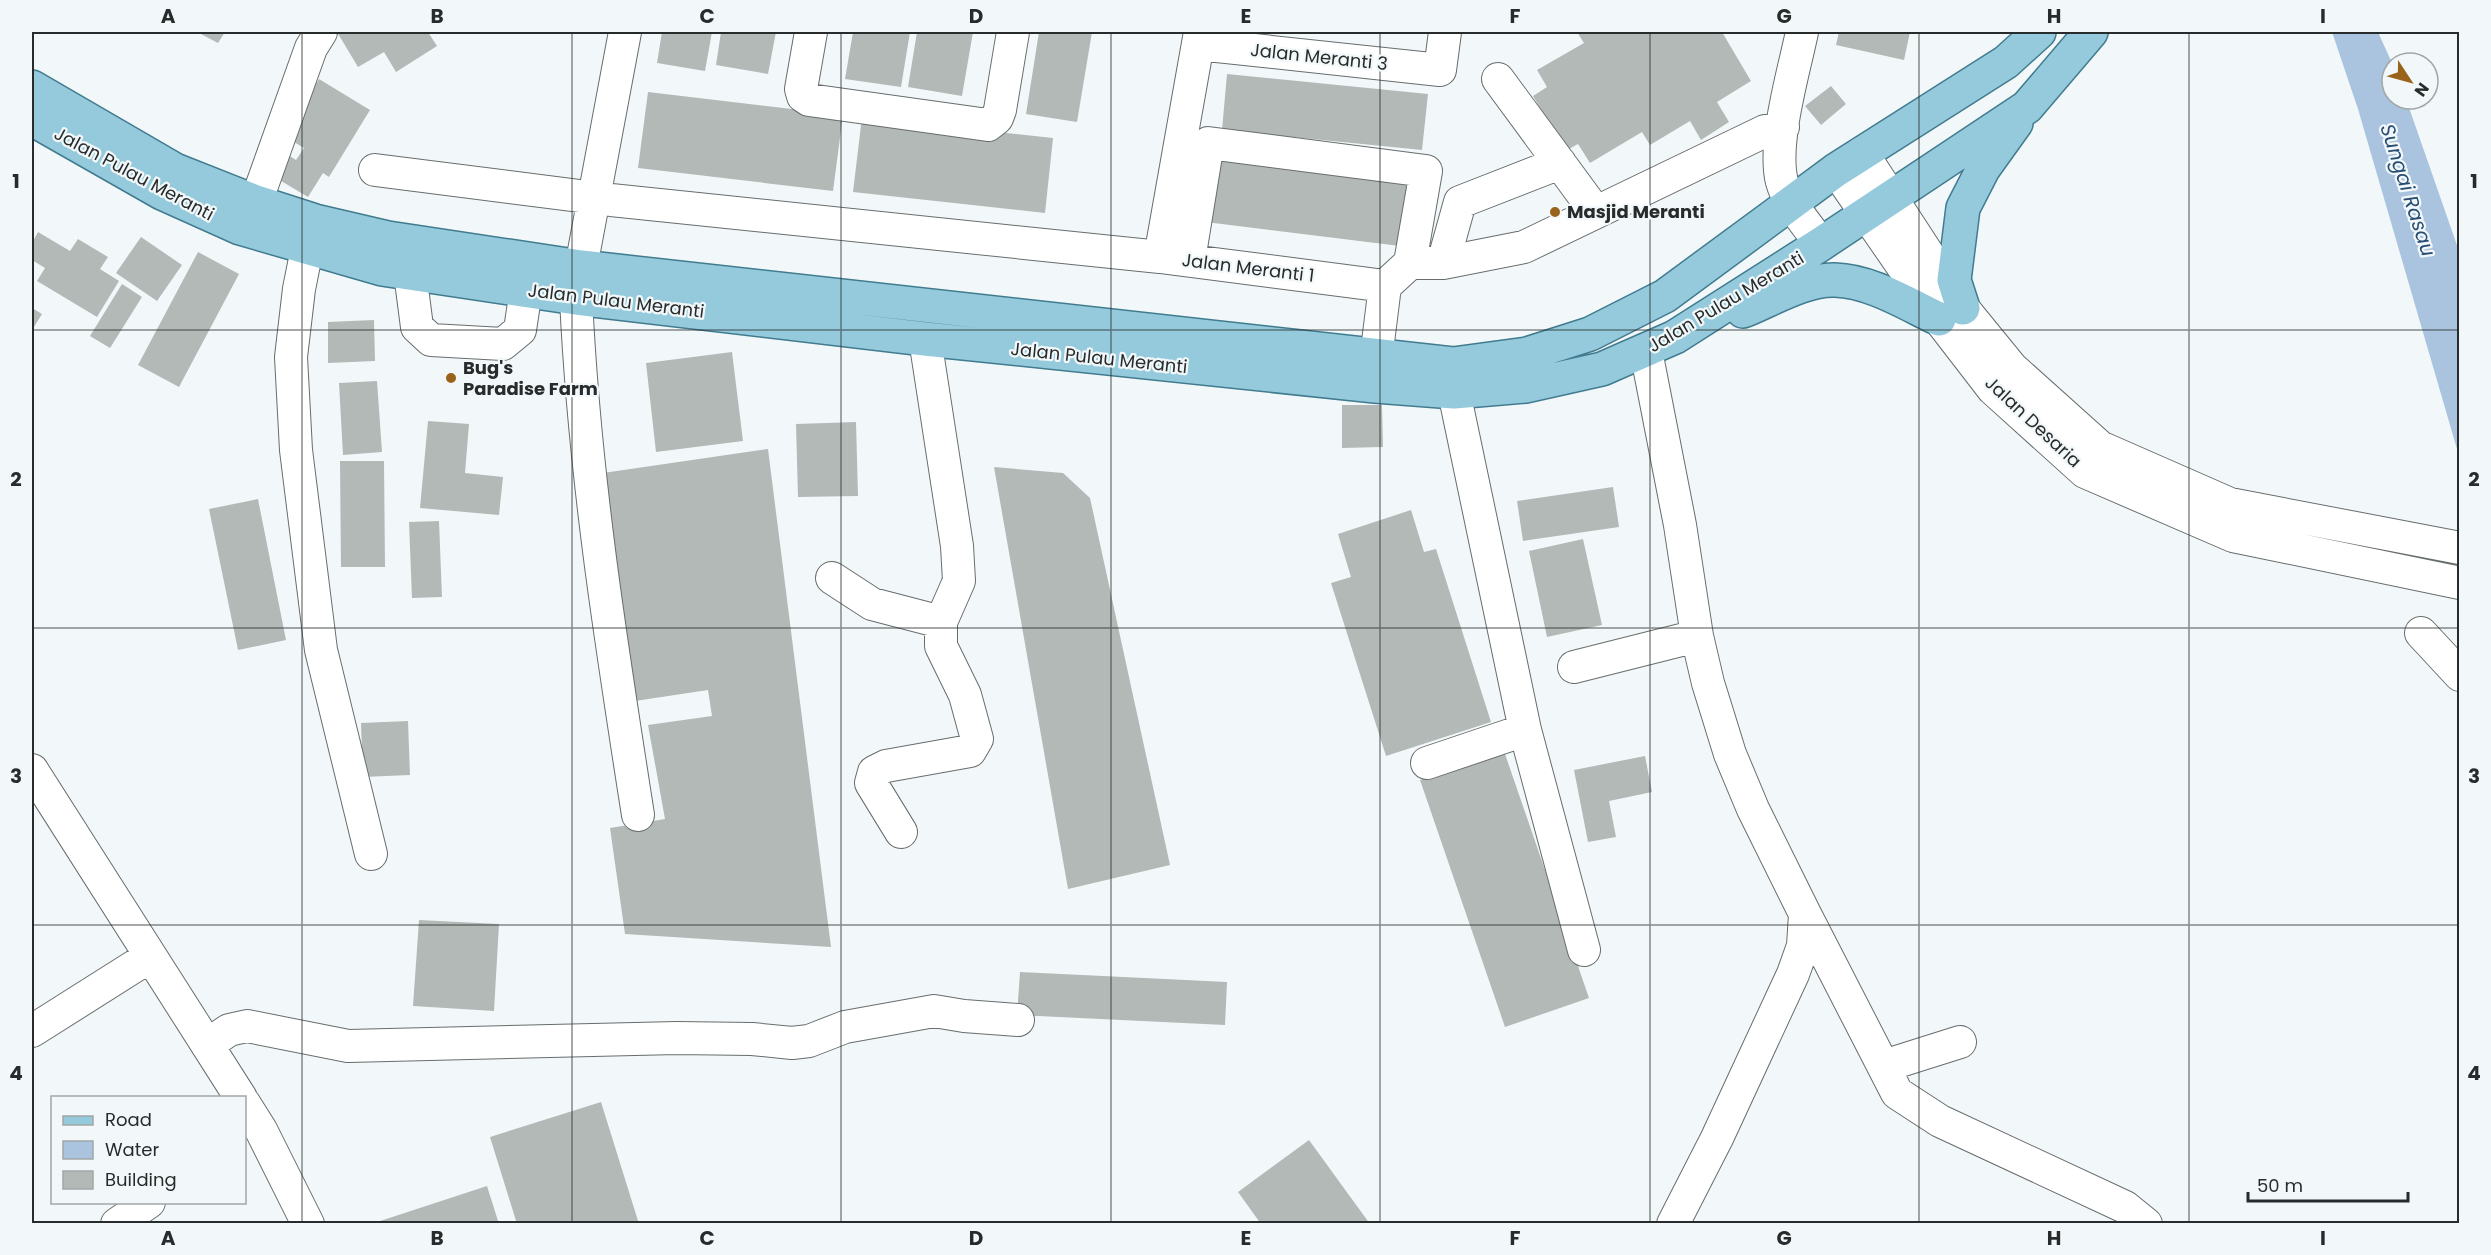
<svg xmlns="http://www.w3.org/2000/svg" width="2491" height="1255" font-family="Poppins,sans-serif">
	<rect width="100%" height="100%" fill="#f2f8f9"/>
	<path fill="#aac4df" d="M2332,32h46l14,31v36h14l53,152v205l-101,-347z"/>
	<path fill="#b3b9b7" d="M197,32h28l-7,11z
		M337,32h91l9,14 -41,26 -12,-20 -26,15z
		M662,32h50l-7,39 -48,-8z
		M721,32h55l-8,42 -52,-9z
		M853,32h57l-9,55 -56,-8z
		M917,32h56l-11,64 -54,-9z
		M1039,32h53l-15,90 -51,-8z
		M1577,32h145l29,49 -34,21 12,20 -28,18 -11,-19 -40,24 -8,-13 -52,31 -12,-19 -13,7 -32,-55 14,-9 -10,-17 47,-27z
		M1839,32h71l-6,28 -68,-15z
		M1227,74l201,20 -6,56 -200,-20z
		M319,79l51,31 -41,67 -6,-4 -15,24 -37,-22 13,-23 12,8 8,-12 -20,-12z
		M1831,86l15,18 -25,21 -16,-19z
		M648,92l195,23 -10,76 -195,-23z
		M862,117l191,21 -8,75 -192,-21z
		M1215,155l194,24 -9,67 -194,-24z
		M38,232l32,19 8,-12 30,18 -8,12 19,12 -22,36 -60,-36 8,-13 -13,-8v-17z
		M141,237l41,28 -25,36 -41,-28z
		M198,252l41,22 -60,113 -41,-22z
		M122,284l20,13 -32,51 -20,-12z
		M32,308l10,6 -10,16z
		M374,320l1,41 -47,2v-41z
		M732,352l11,89 -87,11 -10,-89z
		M377,381l5,71 -39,3 -4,-72z
		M1342,405h40l1,42 -41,1z
		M428,421l41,3 -4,49 38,4 -4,38 -79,-7z
		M856,422l2,74 -60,1 -2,-73z
		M768,449l63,498 -206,-13 -15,-106 55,-9 -17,-94 64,-9 -4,-26 -73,11 -32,-228z
		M340,461h44l1,106h-44z
		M994,467l69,6 27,25 80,367 -102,24z
		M1613,487l6,40 -96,14 -6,-40z
		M258,499l28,141 -48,10 -29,-141z
		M1411,510l13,42 12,-3 55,173 -105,34 -55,-173 20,-6 -13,-43z
		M439,521l3,76 -30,1 -3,-76z
		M1583,539l19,86 -55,12 -18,-86z
		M408,721l2,54 -47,2 -2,-54z
		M1504,751l85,247 -84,29 -85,-247z
		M1645,756l7,36 -43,9 7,36 -28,5 -14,-72z
		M419,920l80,4 -5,87 -81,-5z
		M1020,972l207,10 -2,43 -208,-10z
		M601,1102l38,122h-122l-27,-87z
		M1309,1140l61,84h-109l-23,-32z
		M487,1186l12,38h-125v-1z"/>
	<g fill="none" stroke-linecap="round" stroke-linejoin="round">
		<g stroke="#676d6d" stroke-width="34">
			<path id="minor" d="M811,32l-10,57 2,7 6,4 179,25 9,-7 3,-8 13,-78
				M1200,32l-40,225 225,29 -9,72
				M1802,32c-8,39 -30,112 -20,150 6,22 26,44 39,62
				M1198,44l242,26 5,-38
				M1498,79l97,132
				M1862,153l101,155 49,60 88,79 130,57 230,44
				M375,170l236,30 549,57
				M1836,170l103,149 54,70 92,83 148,64 227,47
				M256,202l55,-154 10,-16
				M307,249l-8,40 -8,68 5,93 25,200 50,204
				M1189,260l19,-117 218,28 -16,92
				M1443,263l17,-61 100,-39
				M581,267l44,-235
				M410,273l7,54 14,13 72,4 17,-14 6,-40
				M1385,286l25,-23h33l81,-16 241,-116 18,-4
				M576,298c8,174 35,345 62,517
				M1646,351l34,174 17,111 11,47 22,71 23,55 52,105 -2,32 -10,28 -76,164 -44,86
				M1454,392l71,338 59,220
				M832,578l40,26 69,18
				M2421,633l39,42
				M1574,667l123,-31
				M1427,763l98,-33
				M32,770l209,328
				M901,832l-30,-49 3,-11 12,-6 84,-15 7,-12 -12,-44 -24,-49v-24l18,-41 -2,-35 -32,-207
				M1805,914l92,179 43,28 185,86 21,17
				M32,1031l117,-74
				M207,1045l22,-15 18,-4 101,20 329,-8 75,1 40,4 17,-2 36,-14 89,-16 30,5 54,4
				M1884,1066l76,-24
				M244,1103l17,27 47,94
				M117,1224l32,-22"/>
		</g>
		<g stroke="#417b8f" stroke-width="36">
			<path id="major" d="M32,87l143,83 81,32 59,19 73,17 193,29 872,97 74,-10 63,-20 75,-38 171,-126 170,-108 33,-30
				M32,119l130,74 78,35 142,41 194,29 349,41 450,47 79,6 72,-6 76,-17 73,-32 146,-93 206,-137 64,-75
				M1963,308l-9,-28 9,-72 20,-39 33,-46
				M1743,311c28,-11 62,-32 92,-31 36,1 72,24 104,39"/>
		</g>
		<use href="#minor" stroke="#fff" stroke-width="32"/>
		<use href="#major" stroke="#95cadc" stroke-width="33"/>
	</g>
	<path fill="none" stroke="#282b2b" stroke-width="1.5" stroke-opacity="0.55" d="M302,32v1192M572,32v1192M841,32v1192M1111,32v1192M1380,32v1192M1650,32v1192M1919,32v1192M2189,32v1192M32,330h2428M32,628h2428M32,925h2428"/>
	<g fill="#99631c" stroke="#f2f8f9" stroke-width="2">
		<circle cx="1555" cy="212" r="6"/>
		<circle cx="451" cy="378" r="6"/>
	</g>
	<g text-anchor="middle" stroke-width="4.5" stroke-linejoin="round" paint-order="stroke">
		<g font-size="18" fill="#282b2b" stroke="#f2f8f9">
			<text transform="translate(1319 57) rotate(6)" y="6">Jalan Meranti 3</text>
			<text transform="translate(134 174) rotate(28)" y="6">Jalan Pulau Meranti</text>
			<text transform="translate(1248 268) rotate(7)" y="6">Jalan Meranti 1</text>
			<text transform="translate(616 301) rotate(7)" y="6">Jalan Pulau Meranti</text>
			<text transform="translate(1726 302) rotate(-31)" y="6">Jalan Pulau Meranti</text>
			<text transform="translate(1099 358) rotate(6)" y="6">Jalan Pulau Meranti</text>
			<text transform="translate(2033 422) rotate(43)" y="6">Jalan Desaria</text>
		</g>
		<g font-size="18" font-weight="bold" fill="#282b2b" stroke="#f2f8f9" text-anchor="start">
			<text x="1567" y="218">Masjid Meranti</text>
			<text x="463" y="374">Bug's<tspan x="463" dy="21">Paradise Farm</tspan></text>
		</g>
		<g font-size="20" font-style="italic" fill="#274d73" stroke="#f2f8f9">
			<text transform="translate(2408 190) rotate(72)" y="7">Sungai Rasau</text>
		</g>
	</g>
	<rect width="2491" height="1255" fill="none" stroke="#f2f8f9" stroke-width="66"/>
	<rect x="51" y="1096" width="195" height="108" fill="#f2f8f9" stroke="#a1a6a7" stroke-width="1.5"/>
	<rect x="63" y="1116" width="30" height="9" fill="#95cadc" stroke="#a1a6a7" stroke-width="1.5"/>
	<text x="105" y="1126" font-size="18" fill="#282b2b">Road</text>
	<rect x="63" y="1141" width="30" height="18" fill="#aac4df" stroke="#a1a6a7" stroke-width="1.5"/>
	<text x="105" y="1156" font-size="18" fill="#282b2b">Water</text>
	<rect x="63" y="1171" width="30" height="18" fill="#b3b9b7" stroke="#a1a6a7" stroke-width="1.5"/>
	<text x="105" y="1186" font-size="18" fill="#282b2b">Building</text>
	<g transform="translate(2410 81) rotate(126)"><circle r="28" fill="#f2f8f9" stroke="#a1a6a7" stroke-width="1.5"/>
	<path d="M0-4.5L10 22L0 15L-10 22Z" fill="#99631c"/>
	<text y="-9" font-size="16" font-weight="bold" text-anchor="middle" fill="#282b2b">N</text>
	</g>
	<path d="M2248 1192v9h160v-9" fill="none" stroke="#282b2b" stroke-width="3"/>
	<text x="2257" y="1192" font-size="18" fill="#282b2b" stroke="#f2f8f9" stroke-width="4.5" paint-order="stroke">50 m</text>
	<rect x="33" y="33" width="2425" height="1189" fill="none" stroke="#282b2b" stroke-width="2"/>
	<g font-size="20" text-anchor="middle" font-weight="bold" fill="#282b2b">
		<text x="168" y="23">A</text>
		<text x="437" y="23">B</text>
		<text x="707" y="23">C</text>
		<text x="976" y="23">D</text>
		<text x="1246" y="23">E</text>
		<text x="1515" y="23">F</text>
		<text x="1784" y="23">G</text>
		<text x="2054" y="23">H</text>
		<text x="2323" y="23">I</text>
		<text x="16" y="188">1</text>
		<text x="2474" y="188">1</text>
		<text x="16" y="486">2</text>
		<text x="2474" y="486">2</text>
		<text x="16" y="783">3</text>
		<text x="2474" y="783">3</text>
		<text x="16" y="1080">4</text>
		<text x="2474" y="1080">4</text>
		<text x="168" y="1245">A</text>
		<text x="437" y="1245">B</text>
		<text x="707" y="1245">C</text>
		<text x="976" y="1245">D</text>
		<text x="1246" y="1245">E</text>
		<text x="1515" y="1245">F</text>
		<text x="1784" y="1245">G</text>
		<text x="2054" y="1245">H</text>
		<text x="2323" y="1245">I</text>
	</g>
</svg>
